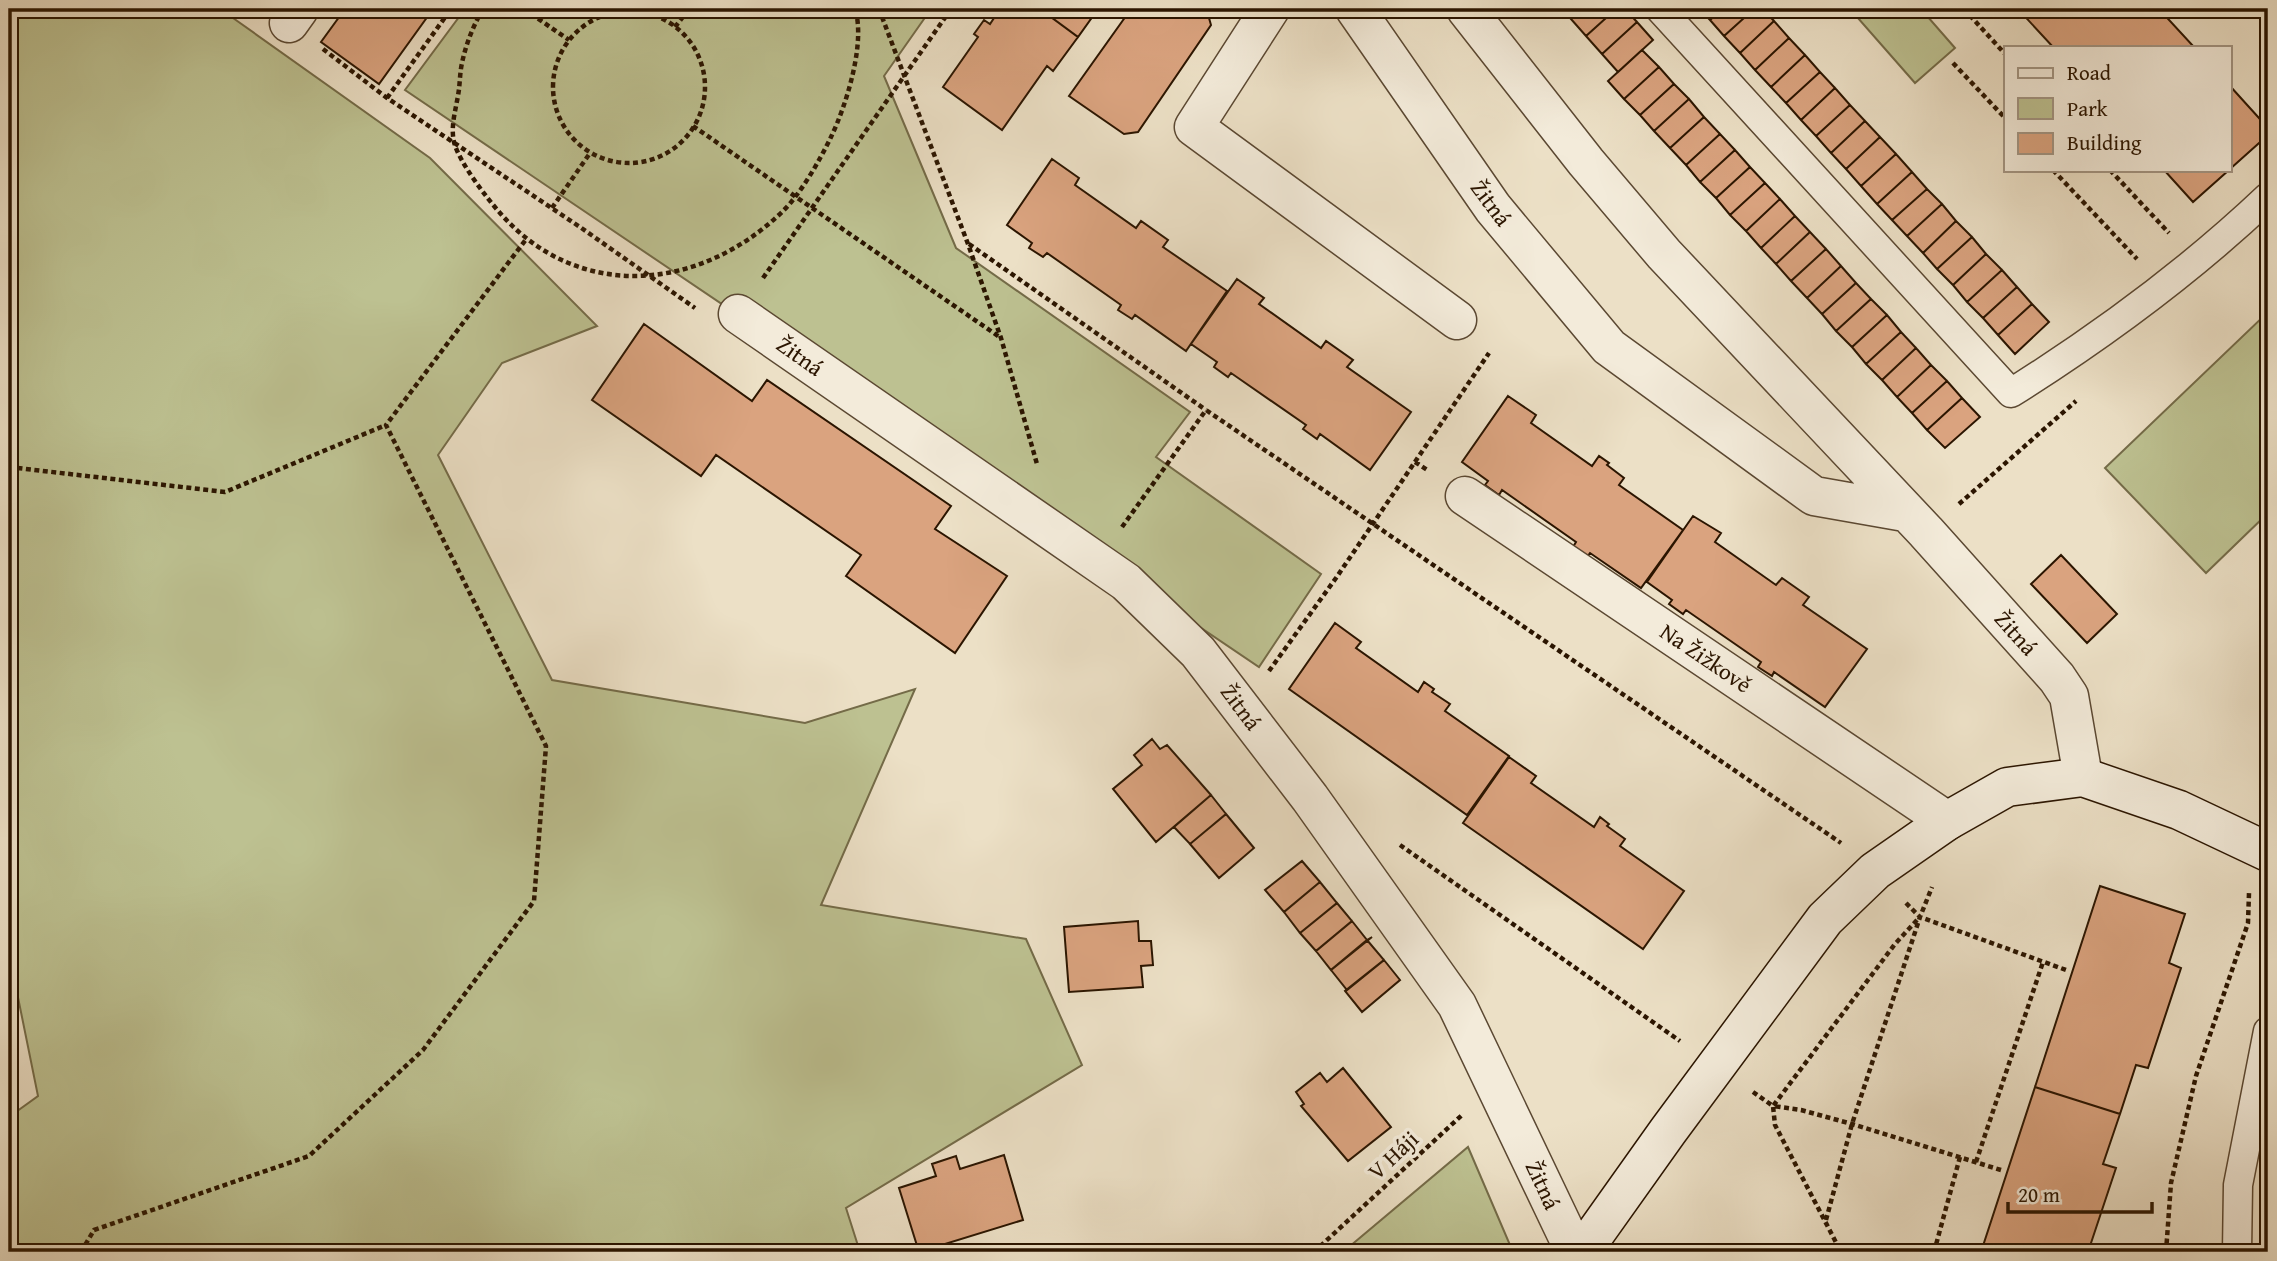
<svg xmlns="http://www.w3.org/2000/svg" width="2277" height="1261" font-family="'Gentium Book Plus',serif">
	<rect width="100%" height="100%" fill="#ece0c6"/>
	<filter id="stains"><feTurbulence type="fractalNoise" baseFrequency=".00286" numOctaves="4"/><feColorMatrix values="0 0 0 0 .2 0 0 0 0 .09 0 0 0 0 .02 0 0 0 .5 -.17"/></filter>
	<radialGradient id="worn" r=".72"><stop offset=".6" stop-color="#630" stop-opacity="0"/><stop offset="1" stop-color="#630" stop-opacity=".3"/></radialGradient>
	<path fill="#bdc191" stroke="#746b48" stroke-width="2" d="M9,9h229l-5,9 197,140 167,168 -95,37 -64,92 114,225 253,43 110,-34 -94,216 205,34 56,126 -236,143 14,44h-851v-135l29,-21 -29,-143z
		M465,9h466l-47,67 72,172 234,164 -34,45 165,117 -62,93 -854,-577z
		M1850,9h71l34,39 -40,35z
		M2268,312v201l-62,60 -101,-105z
		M1468,1147l45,105h-170z"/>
	<path fill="#daa37f" stroke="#2b1500" stroke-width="2" d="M345,9h88l-54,75 -58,-42z
		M1000,9h40l38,28 -25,34 -6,-5 -45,64 -59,-43 35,-50 -4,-3 10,-14 6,4z
		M1040,9h58l-20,28z
		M1131,9h73l3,2 4,14 -73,107 -14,2 -55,-38z
		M1582,9h34l-30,27 -15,-17z
		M1616,9h9l12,13 -35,32 -16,-18z
		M1700,9h22l-12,11z
		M1722,9h32l-30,27 -14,-16z
		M1754,9h9l11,12 -34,32 -16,-17z
		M2018,9h141l35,38h-141z
		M1774,21l15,17 -34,32 -15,-17z
		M1637,22l16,18 -35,32 -16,-18z
		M1789,38l16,17 -34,32 -16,-17z
		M1642,50l17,17 -35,32 -16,-18z
		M1805,55l15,17 -34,31 -15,-16z
		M1659,67l15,17 -34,31 -16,-16z
		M1820,72l15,16 -34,32 -15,-17z
		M1674,84l15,15 -35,32 -14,-16z
		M2230,86l38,42v7l-38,34z
		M1835,88l15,17 -34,31 -15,-16z
		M1689,99l15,18 -34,31 -16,-17z
		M1850,105l15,16 -34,32 -15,-17z
		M1704,117l16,17 -34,31 -16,-17z
		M1865,121l15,16 -34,32 -15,-16z
		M1720,134l15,16 -35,32 -14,-17z
		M1880,137l16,17 -35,32 -15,-17z
		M1735,150l15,17 -34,31 -16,-16z
		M1896,154l16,18 -35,32 -16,-18z
		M1052,159l27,19 -4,7 61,43 5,-7 27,19 -5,7 64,44 -41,60 -51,-36 -3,4 -14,-9 3,-5 -74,-52 -4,4 -14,-9 3,-5 -25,-18z
		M1750,167l15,16 -35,32 -14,-17z
		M2164,170h65l-36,32z
		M1912,172l15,17 -35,31 -15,-16z
		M1765,183l15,16 -34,32 -16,-16z
		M1927,189l15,15 -35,32 -15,-16z
		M1780,199l15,17 -34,32 -15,-17z
		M1942,204l14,17 -33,32 -16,-17z
		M1795,216l15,16 -34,32 -15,-16z
		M1956,221l16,16 -35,32 -14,-16z
		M1810,232l16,17 -35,32 -15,-17z
		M1972,237l14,17 -33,31 -16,-16z
		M1826,249l15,17 -34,32 -16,-17z
		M1986,254l16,16 -35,32 -14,-17z
		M1841,266l15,17 -34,31 -15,-16z
		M2002,270l15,17 -34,31 -16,-16z
		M1237,279l27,19 -5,6 62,44 5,-7 27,19 -6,7 64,45 -41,58 -50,-36 -3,5 -14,-10 3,-4 -75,-52 -3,4 -14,-10 3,-5 -26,-18z
		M1856,283l15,16 -35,32 -14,-17z
		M2017,287l15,17 -34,31 -15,-17z
		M1871,299l16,16 -35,32 -16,-16z
		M2032,304l17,18 -34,32 -17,-19z
		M1887,315l14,17 -35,32 -14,-17z
		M644,324l108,77 15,-21 184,126 -16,23 72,47 -52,77 -109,-77 15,-21 -145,-100 -15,21 -109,-76z
		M1901,332l15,16 -34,32 -16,-16z
		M1916,348l15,17 -34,32 -15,-17z
		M1931,365l16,16 -35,32 -15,-16z
		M1947,381l15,17 -35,32 -15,-17z
		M1508,396l28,19 -5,8 61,43 7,-10 10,7 -2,2 17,13 -5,7 64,45 -42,58 -51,-35 -3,4 -14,-10 3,-5 -74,-52 -3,5 -14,-10 3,-4 -26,-19z
		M1962,398l18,19 -35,31 -18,-18z
		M1693,516l28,17 -6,9 61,43 6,-7 27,19 -6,8 64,44 -42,58 -51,-35 -2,4 -14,-9 3,-5 -75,-52 -3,4 -14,-10 3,-4 -25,-18z
		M2061,555l56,59 -30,29 -56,-59z
		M1335,623l26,19 -5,6 62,44 6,-10 10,7 -2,3 18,12 -5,7 64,45 -42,59 -178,-126z
		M1152,739l8,10 7,-4 44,50 -55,47 -43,-53 29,-24 -8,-10z
		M1509,757l27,19 -5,7 63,44 6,-10 9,7 -2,2 18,13 -5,7 64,45 -41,58 -180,-126z
		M1211,795l15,19 -36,30 -16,-17z
		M1226,814l28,34 -35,30 -29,-34z
		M1302,861l18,21 -36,30 -19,-22z
		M1320,882l17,21 -37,30 -16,-21z
		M2100,886l85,28 -16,49 12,5 -33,100 -12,-3 -16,49 -85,-27z
		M1337,903l15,18 -36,30 -16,-18z
		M1138,921l1,20h12l2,24 -12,1 2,21 -74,5 -5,-65z
		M1352,921l15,19 5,-3 -41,33 -15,-19z
		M1367,940l17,20 -37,30 -16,-20z
		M1384,960l16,20 -38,32 -17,-21z
		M1343,1068l48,59 -43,34 -47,-55 3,-2 -8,-12 24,-19 7,9z
		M2035,1087l85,27 -17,50 13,4 -28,84h-107z
		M1004,1155l19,65 -104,32 -20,-64 37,-12 -4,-12 24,-8 4,13z"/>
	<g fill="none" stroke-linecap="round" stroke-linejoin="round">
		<g stroke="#5b4832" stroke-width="31">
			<path id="lane" d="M1660,9l351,384c89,-56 180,-123 257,-196
				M2237,1252l1,-67 30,-154"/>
		</g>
		<g stroke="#5b4832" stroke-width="41">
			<path id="street" d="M1270,9l-76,118 263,193
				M1355,9l138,199 116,139 205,149 91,16
				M1466,9l120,153 78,92 262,278 131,146 12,18 14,81
				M289,23l10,-14
				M738,314l388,268 72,70 112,146 147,207 118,247
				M1465,496l482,325"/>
		</g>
		<g stroke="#2b1500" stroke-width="41">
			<path id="secondary" d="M1582,1252l86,-121 157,-212 50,-48 72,-50 60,-34 76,-10 96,33 89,42"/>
		</g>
		<path stroke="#2b1500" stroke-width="4.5" stroke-dasharray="5 3.5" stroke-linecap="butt" d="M483,9c-10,17 -17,35 -21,54 -2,9 -2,18 -3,26 -2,17 -9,36 -5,53 5,20 32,55 46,71 79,90 200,78 282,-1 18,-17 38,-52 49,-75 15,-31 35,-94 24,-128
			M524,9l45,31
			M879,9l89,235 33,94 36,126
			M1964,9l42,46
			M553 87a76 76 0 1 1 152 0a76 76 0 1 1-152 0Z
			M675,27l14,-18
			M323,49l64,49 193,129 115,81
			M1953,63l53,56
			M387,98l64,-89
			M693,126l308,212
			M2053,170l84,89
			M2110,170l59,63
			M552,208l38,-55
			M969,244l237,166
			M763,278l188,-269
			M1415,462l14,9
			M9,467l216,25 161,-67
			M1959,504l117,-103
			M1122,527l84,-117 635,433
			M1269,671l67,-93 153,-225
			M1400,845l280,196
			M1906,903l14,14 146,53
			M1917,920l-22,24 -122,162 28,4 51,14 149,46
			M1753,1092l20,14 2,19 66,127
			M1976,1162l67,-200
			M1826,1220l26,-96 68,-207 12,-30
			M81,1252l13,-22 215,-74 114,-106 111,-149 12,-155 -160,-321 141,-187
			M1314,1252l148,-137
			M1934,1252l26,-95
			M2166,1252l5,-69 25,-107 52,-153 1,-30"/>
		<use href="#lane" stroke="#f3ebda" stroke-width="28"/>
		<use href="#street" stroke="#f3ebda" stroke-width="38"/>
		<use href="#secondary" stroke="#f3ebda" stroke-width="38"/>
	</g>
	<g text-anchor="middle" stroke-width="7" stroke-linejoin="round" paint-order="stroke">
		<g font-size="23" fill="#2b1500" stroke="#f3ebda">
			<text transform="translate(1491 203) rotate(53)" y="8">Žitná</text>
			<text transform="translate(800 356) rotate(35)" y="8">Žitná</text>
			<text transform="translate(2016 633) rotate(48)" y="8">Žitná</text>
			<text transform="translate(1706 658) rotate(34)" y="8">Na Žižkově</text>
			<text transform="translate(1241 707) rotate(53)" y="8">Žitná</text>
			<text transform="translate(1393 1155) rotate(-43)" y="8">V Háji</text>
			<text transform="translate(1543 1185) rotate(65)" y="8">Žitná</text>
		</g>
	</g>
	<rect width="2277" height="1261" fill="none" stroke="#ece0c6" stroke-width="35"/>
	<rect x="10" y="10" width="2256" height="1240" fill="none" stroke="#2b1500" stroke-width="3.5"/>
	<rect x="18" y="18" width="2242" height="1226" fill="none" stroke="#2b1500" stroke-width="2"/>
	<rect x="2004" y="46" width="228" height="126" fill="#f3ebda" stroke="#a39583" stroke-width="2"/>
	<rect x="2018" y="68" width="35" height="10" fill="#f3ebda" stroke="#a39583" stroke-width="2"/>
	<text x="2067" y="80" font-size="21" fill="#2b1500">Road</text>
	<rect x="2018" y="98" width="35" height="21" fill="#bdc191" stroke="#a39583" stroke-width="2"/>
	<text x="2067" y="116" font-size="21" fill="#2b1500">Park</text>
	<rect x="2018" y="133" width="35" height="21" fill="#daa37f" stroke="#a39583" stroke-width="2"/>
	<text x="2067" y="150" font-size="21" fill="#2b1500">Building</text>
	<path d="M2008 1202v10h144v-10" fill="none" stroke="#2b1500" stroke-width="3.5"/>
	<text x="2018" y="1202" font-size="21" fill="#2b1500" stroke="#f3ebda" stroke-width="5" paint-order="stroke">20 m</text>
	<rect width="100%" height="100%" filter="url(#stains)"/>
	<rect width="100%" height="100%" fill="url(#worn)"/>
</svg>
